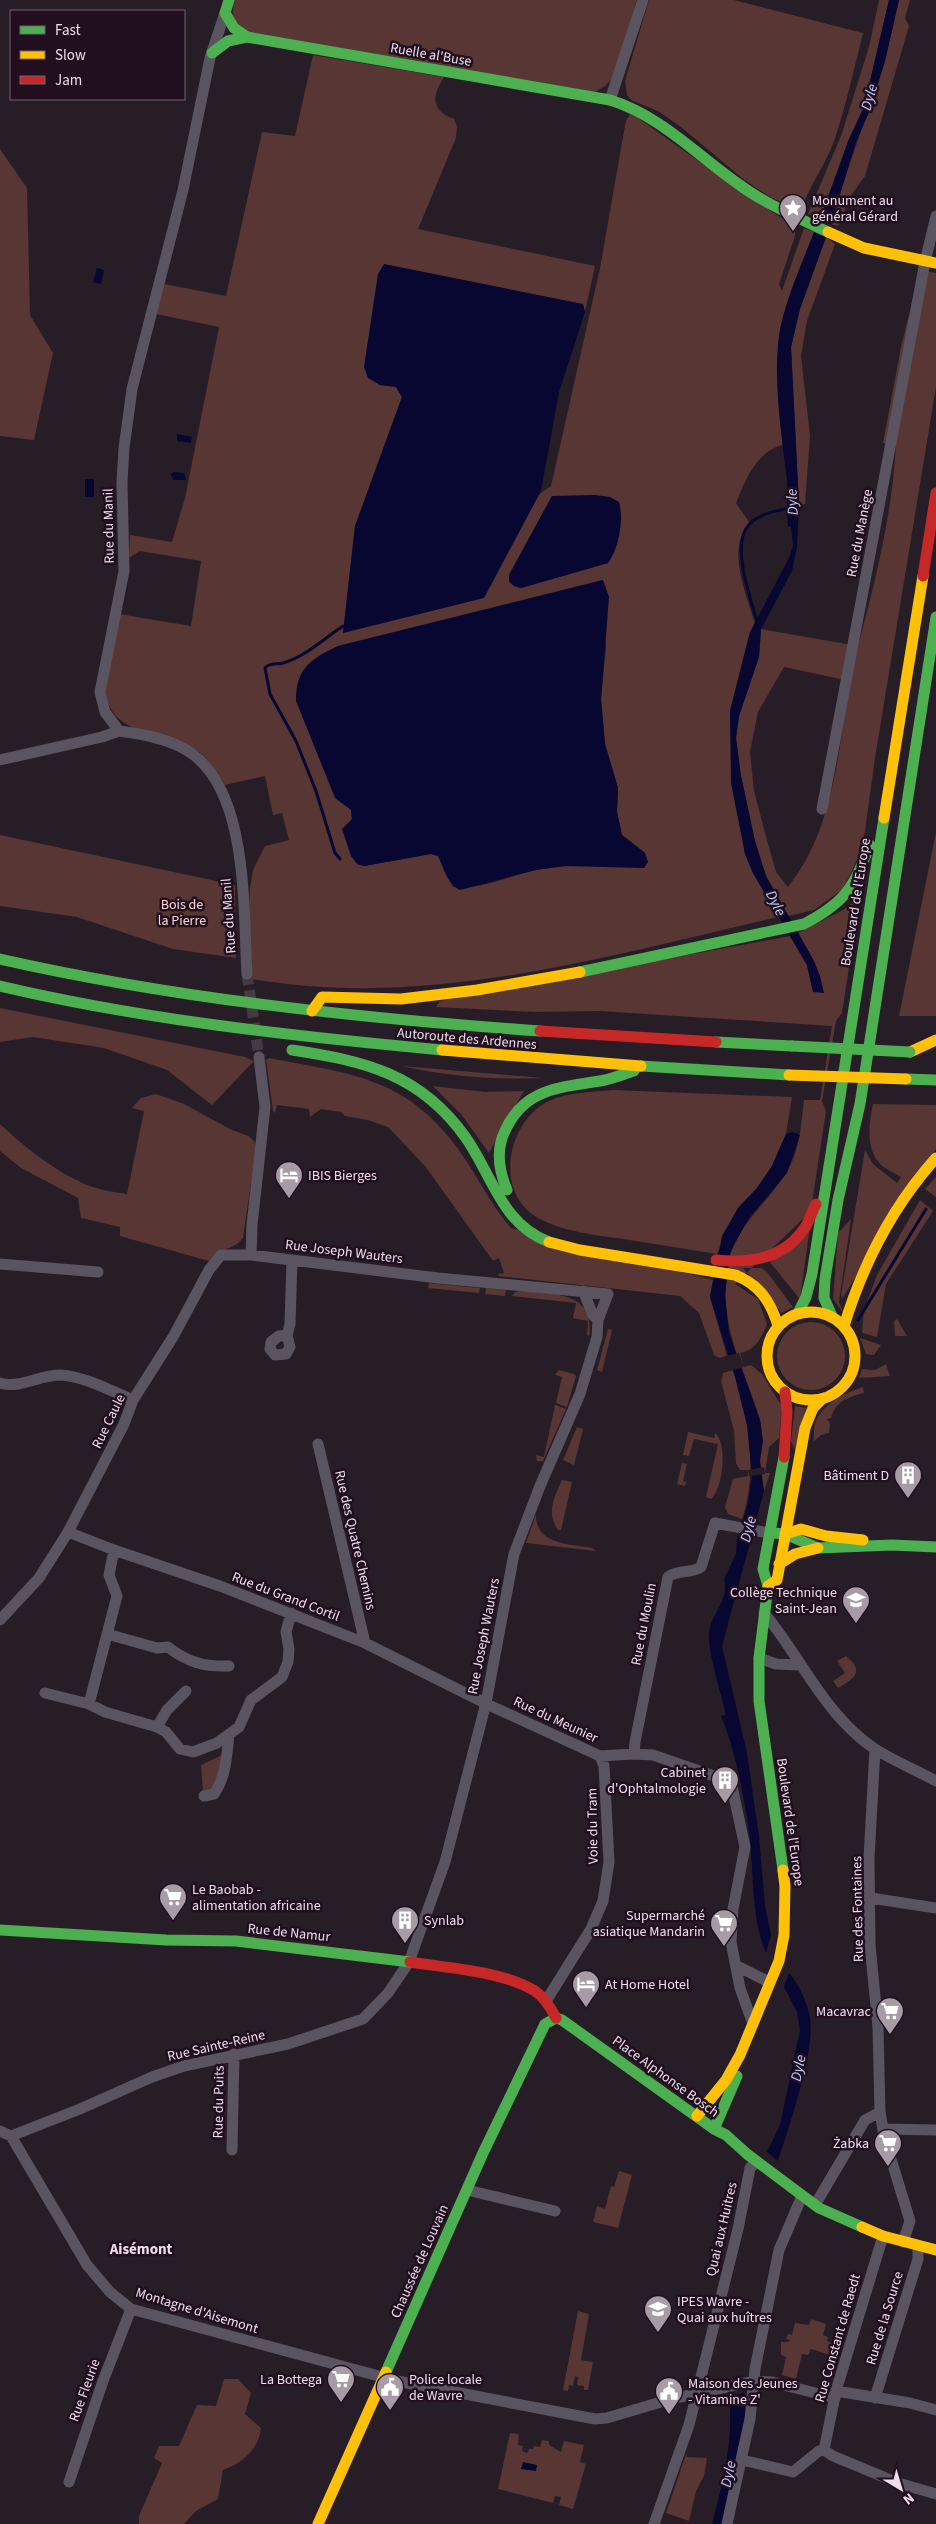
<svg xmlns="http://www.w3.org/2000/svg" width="936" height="2524" font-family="'Source Sans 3',sans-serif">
	<rect width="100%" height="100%" fill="#271d26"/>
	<path fill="#573634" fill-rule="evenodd" d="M234,0h403l-23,77 -9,9 -10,6 -350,-59 -13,-15z
		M649,0h85l129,33c-9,36 -17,73 -29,108 -9,25 -25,45 -33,70l-31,-14 -28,-19 -61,-51 -23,-16 -27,-11 -4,-5 -2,-14z
		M879,0h10l-25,107 -15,32 -29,80 -12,-5 33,-78 28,-89z
		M899,0h11l-5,18 4,8 -44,150 -13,18 -14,32 -7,-2 5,-20 49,-143z
		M313,55l131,22c-12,19 -14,33 10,42l3,7 -1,12 -38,91 177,37 -10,46 -2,-8 -203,81 16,2 6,10 -47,129 -12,107 208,-147 49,-218 26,-148 5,-7 128,91 36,22v10l-16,48 3,7 22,-63 10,4 -26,71 -9,86 4,56c-26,6 -38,35 -47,58l13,19c-23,29 -3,70 6,102l-5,8 -20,79 15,143 8,19 25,44c-172,39 -349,93 -526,62l-3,-64 1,-27 3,-18 12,-24 24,-6 -7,-27 -9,2 -8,-39 -40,9c-7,-12 -15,-25 -26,-33 -29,-21 -87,-14 -93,-58 -3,-22 8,-57 13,-80l72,12 10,-65 -61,-10 -11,7 1,-23 42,7 13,-44 34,-171 -63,-13 8,-30 62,12 36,-164 33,4zM552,496l17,1 39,66 -87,25 -7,-2 -5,-5v-6zM603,580l3,68 -5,51 4,45 13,44 -1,24 5,23 23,18 -1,15c-36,-2 -73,-5 -108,2 -28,6 -54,20 -83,17l-15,-31 -7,-2 -67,12 -7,-2 -6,-54 -33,-154 20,-10z
		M0,149l27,39 3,127 23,38 -19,87 -34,-4z
		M826,237l9,7 -28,77 -6,35 9,80 -5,68 -6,1 -8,-158 9,-38z
		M920,270l16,3v114l-61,371 -10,73 -5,23 -17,35 -29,21 -26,6 -22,-40 -11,-35 -14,-65 -5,-38 3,-22 20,-59 2,-28 97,17c18,-67 34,-132 38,-201l-13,-2 18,-96zM784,667l66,14c-12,71 -16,148 -62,206l-12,-15 -8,-28 -14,-53 -4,-39 8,-40z
		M936,832v184h-37z
		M0,835l235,50 1,73 -63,-9 -96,-32 -77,-11z
		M860,896l-18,117 -6,8 -14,80 4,10 -14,92 -5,12 -72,69 23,15 9,25c-5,14 -13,27 -27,29l4,14 7,-2 11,9 20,33 -3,31 -10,9 -4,26h5l-6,18c-2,-9 -3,-20 -4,-30 -1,-14 4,-27 0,-41 -15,-51 -41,-92 -33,-147 1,-7 2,-15 4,-22 12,-31 38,-50 55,-78 14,-21 15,-49 18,-73h16l12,-74 -233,-15 -65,1 -98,-5 4,-6 350,-65 17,29 6,27 1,-31 -16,-28 45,-23z
		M0,1008l245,49 9,4 -42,44 -45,-35 -63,-22 -71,-11 -33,5z
		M269,1058c81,16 136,18 189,91 19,26 32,55 53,79l202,52 -3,17 17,59 -8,2 -5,-3 -15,-42 -19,-17 -181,-20 -1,-2 6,-1 -5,-15 -6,3 -68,-95 -37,-39 -20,-7 -23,-4 -4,-4 -20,-3 -11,8 -1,-8 -32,-4 -2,8 -2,-2 -7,-51z
		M402,1066l142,12c-48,2 -94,-1 -142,-12z
		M433,1086l52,6 39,-1 -35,62 -28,-39z
		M613,1090l179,7 -6,37 -14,32 -15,22 -19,20 -21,46c-31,-5 -63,-10 -94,-15 -29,-4 -59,-7 -85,-21 -45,-25 -31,-97 11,-117 19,-9 43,-9 64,-11z
		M156,1094l28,10 48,26 16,6 6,5 2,7 -13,90c-9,12 -26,11 -34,23l-89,-25v-9l-39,-9 -3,-20 -57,-30 -21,-17v-27c23,22 62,53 93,63 11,4 23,5 34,7l17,-83 -12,-3 9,-10z
		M873,1104l63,1v44l-94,150 -1,-4 24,-145 8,14 24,19 4,-6c-7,-4 -15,-8 -20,-12 -16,-15 -12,-43 -8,-61z
		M936,1177v20l-11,-8z
		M920,1200l13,11 -47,73 -9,53 -15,-4 2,-23 13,-35z
		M851,1219l-12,83 5,12 -11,-15 5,-66z
		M810,1227l-10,72 -31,-38z
		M743,1268h18l6,4 26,35 -11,6z
		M429,1283l51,5 -1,5 -51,-5z
		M486,1288l20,2 -1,6 -20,-2z
		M519,1291c31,3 77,-1 70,45l-2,-1 1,-14 -15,-3 3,-15 -64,-7 3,-4z
		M897,1319l10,17h-12l-1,-15z
		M777 1356a34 34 0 1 1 68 0a34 34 0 1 1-68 0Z
		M608,1329l4,1 -10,42 -5,-2z
		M860,1338l21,7 -7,10 -8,-1z
		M886,1364l4,12 -31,2 3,-9 13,1z
		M559,1370l15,4 2,2 -9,31 -11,-4 6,-26 -7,-2z
		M733,1370c16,47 25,102 9,149l-14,-5 -3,-7 8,-28 15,-3v-6h-8l-4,-7 -2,-32 -13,-50 2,-8z
		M863,1387l1,6c-15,4 -29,8 -33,25l-4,1 3,4 -1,10 -8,2 -8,7c2,-7 0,-13 2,-19 6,-18 31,-31 48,-36z
		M555,1405l11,4 -23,52h-6l-1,-6 8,2z
		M795,1406l11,2 -11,42 -4,-9z
		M577,1427l6,2 -9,36 -11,-5z
		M688,1432l26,6 1,-5c13,10 8,57 -4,66l-5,-2 12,-53 -24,-5 -5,17 -6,-1z
		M682,1463l5,1 -4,17 3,1 -1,4 -8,-2z
		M562,1480l10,2 -11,48h-3c-12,-18 -4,-32 4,-50z
		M536,1514c-1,30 32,30 56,34l4,3 -70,-8z
		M846,1656c20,16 7,23 -8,32l-5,-7 12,-8 -8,-12z
		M224,1754l-8,34 -13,4 -2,-27z
		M619,2171l13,4 -14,53 -25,-6 4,-16 8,3 6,-23 3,1z
		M578,2311l11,3 -8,46 12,2 -5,28h-4v-4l-7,-1 1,-8 -3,-1 -2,10 -4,-1 -1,6 -5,-1z
		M811,2319l15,5 -3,11 5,2 -1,4 4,2 -1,12 -19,-6 -3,6 -6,-1 -6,25 -14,-4 4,-18 -5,-2v-13h8l1,-2 -4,-1 2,-5 4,1 3,-12 14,2z
		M224,2379h14l13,14 -6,21 16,14c-2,21 -19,35 -38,42l-5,29 -22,12 -12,13h-45v-8l23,-53 -8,-5 5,-12h20l18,-41 19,1z
		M510,2433l9,1 -1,11 5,1 -1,5 5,2 2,-4h4l1,-3 6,1 2,-7 7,1v4l12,7 3,-11 20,4 -4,17 6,2 -13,45 -14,-4 2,-8 -6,-1 -2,7 -55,-14z
		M686,2454l1,3 20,1 -3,18 -8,15 -7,30 -23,-8z"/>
	<path fill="#070731" d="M889,0h10l-14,61 -15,49 -14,32 -25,82 -11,-5 29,-80 15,-32z
		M814,232l12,5 -26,72 -9,38 8,158 -2,42 -5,24 -31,58 -2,28 -20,59 -3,22 5,38 14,65 11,35 48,85 6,15 4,17 -11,-1 -6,-27 -54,-92 -8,-19 -14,-71 -1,-72 20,-79 39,-74 4,-12 -2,-19 -3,-1c-2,-15 0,-30 -1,-45 -5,-44 -13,-92 -9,-137 3,-35 23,-78 36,-112z
		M384,264l199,40 2,8 -26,80 -18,99 -57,107 -141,35 12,-107 47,-129 -6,-10 -16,-2 -12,-7 -4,-11 14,-93z
		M97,268l7,2 -3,14 -8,-2z
		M177,434l15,3 -1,6 -14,-2z
		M174,472l10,1 2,7h-13l-2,-6z
		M85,479h9v18h-9z
		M595,495l15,2 9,5c5,18 0,46 -11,61l-87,25 -7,-2 -5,-5v-6l43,-79z
		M603,580l6,17 -8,102 4,45 13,44 -1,24 5,23 23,18 3,9 -4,6 -79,-2 -29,4 -76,20c-13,-6 -16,-22 -22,-34l-7,-2 -67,12 -7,-2 -6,-8 -9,-27 10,-10 -1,-9 -16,-12 -39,-97c0,-33 14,-41 42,-55z
		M793,1132l7,3 -13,38 -38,45 -14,25 -5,11 -5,41 4,38 31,87 3,21 -3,20 4,30 -42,155 25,107 12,83 6,70 6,29 -5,18c-15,-37 -12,-75 -16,-114 -5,-37 -14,-88 -29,-123l5,-1c-5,-23 -18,-61 -17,-82 2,-21 21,-32 15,-54l12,-25 1,-15 11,-36 4,-27 -5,-51 -12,-48 -25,-80 12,-61 16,-28 19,-20 15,-22 14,-32z
		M789,1973c11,13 18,29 21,45 5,35 -21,108 -32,143l-11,-9 13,-27 20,-95 -3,-18 -13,-25z
		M744,2393l3,20 -25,111h-10c11,-41 22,-85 17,-128z
		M523,2462l14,3 -1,6 -15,-2z"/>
	<path fill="#271d26" d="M739,1353l5,14 -14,4 -5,-15z
		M764,1467l1,7 -16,2 -1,-6z
		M740,1519l19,3 -6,17 -18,-3z"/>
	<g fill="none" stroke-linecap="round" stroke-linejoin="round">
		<path stroke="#070731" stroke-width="3" d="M758,624c-7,-23 -27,-79 -10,-98 11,-13 28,-15 43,-18
			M340,859l-5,-6 -19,-62 -20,-50 -26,-47 -5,-26c5,-6 12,-3 18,-5 22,-6 42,-25 60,-37
			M858,1320l68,-111"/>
		<path stroke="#453a43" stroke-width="11" stroke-dasharray="11 5.5" stroke-linecap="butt" d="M247,974l12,83"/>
		<path stroke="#5a5460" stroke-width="11" d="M225,13l-15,45 -27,132 -51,199 -8,59 -2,34 2,89 -24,121 5,20 14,19c24,3 52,8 72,22 58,40 52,158 56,221
			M610,100l33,-100
			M0,760l102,-23 17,-6
			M822,809l103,-547 11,-46
			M251,1255l1,-30 13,-118 -6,-50
			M0,1264l98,8
			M583,1291l10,24 5,5
			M287,1335l-8,1 -8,6 -1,7 5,6 11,-1 4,-7 -3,-12 3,-11 2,-63
			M0,1383c21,6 39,-8 60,-8 24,1 51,16 73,25
			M318,1444l47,199
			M68,1532l46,18 106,36 145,57 126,63 109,50 34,-2 19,1 78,27 14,65 -12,62 -2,33 9,46 13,36
			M764,1613c37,44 61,103 111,136 19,12 41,21 61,32
			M0,1620l39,-42 29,-46 56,-108 9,-24 40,-63 36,-67 12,-15h30l187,23 170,16 -10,26 -1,17 -17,57 -40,92 -26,68 -28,149 -41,159 -36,100 -21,31 -25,26 -75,25 -104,22 -32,11 -72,32 -69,27
			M107,1634l50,14 11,-1c19,15 36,20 61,19
			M759,1658l17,6 23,1
			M45,1693l44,11 16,8 52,15 9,5 14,17 13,3 24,-9 22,-16 12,-27 31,-23 6,-15 1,-13 -3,-17 5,-19
			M89,1704l28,-108 -8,-21 5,-25
			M157,1727l10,-17 19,-19
			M875,1749l-6,109 1,87 8,82 2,85 4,24 26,85 -7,21
			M634,1754l1,-12 33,-165c10,-8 23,-3 33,-10l14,-44 54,10
			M204,1796l10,-2c12,-17 13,-40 15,-60
			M871,1898l65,10
			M737,1966l32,16
			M546,2001l45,-72 12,-28 6,-39 -5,-96 -4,-10
			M883,2129l53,1
			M0,2131l11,5 76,129 23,27 21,17 266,72 198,38 12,-1 64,-19 83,-18 18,1 63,16
			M232,2150l2,-96
			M467,2190l88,21
			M815,2205l50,-85 15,-8
			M836,2391l74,12 26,7
			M875,2398l43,-139v-12
			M824,2450l12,-59 47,-155
			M824,2450l9,6 65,27 38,11
			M742,2460l51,12 26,-21 5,-1
			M69,2482l34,-101 28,-72
			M654,2524l35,-99 49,-196 12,-61 6,-6
			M727,2524l23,-105 5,-50 24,-119 23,-54"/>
		<path stroke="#4caf50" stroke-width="11" d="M229,0l-4,13 9,15 13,9
			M212,53l16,-12 19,-4 363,63c49,15 86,54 127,83 28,21 60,34 91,49
			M0,959c177,40 360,59 540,72
			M580,972l224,-48c42,-22 49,-36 66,-79
			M0,986c145,34 293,50 442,64
			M716,1042l76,4
			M292,1050c73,11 129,24 174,88 26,37 36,87 83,104
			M641,1066l148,9
			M906,1079l30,1
			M507,1190c-8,-19 -12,-39 -2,-59 20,-45 58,-43 100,-51 10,-2 19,-6 29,-9
			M798,1313l8,-16 6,-23 72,-456
			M832,1316l-8,-18 1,-19 13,-79 22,-96 76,-487
			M774,1533l11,1 33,14 74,-3 44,2
			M783,1870l-24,-169v-43l9,-72 -5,-17 21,-112
			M0,1930l166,10 70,1 174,21
			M556,2018l6,2 152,109 12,6 21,19 72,54 43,19
			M714,2129l23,-53
			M386,2372l97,-219 62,-129 11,-6"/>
		<path stroke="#ffc107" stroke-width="11" d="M828,232l36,16 72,15
			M884,818l39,-242
			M312,1011l10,-14 79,2 76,-9 103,-18
			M442,1050l199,16
			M910,1052l26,-12
			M549,1242l31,8 155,25c24,9 36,27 43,51
			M767 1356a44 44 0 1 1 88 0a44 44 0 1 1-88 0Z
			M844,1326c19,-62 49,-120 92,-168
			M785,1534l16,-5 25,7 37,4
			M779,1564l16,-10 23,-6
			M768,1586l9,-6 28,-152 8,-20 9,-9
			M697,2116l29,-36 14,-25 39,-94 5,-26 1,-49 -2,-16
			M862,2227l21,9 53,14
			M318,2524l68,-152"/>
		<path stroke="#c62828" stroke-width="11" d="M923,576l13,-83
			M540,1031l176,11
			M716,1260c35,4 70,-2 90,-34 4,-7 6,-15 10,-22
			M784,1457l3,-45 -2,-20
			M410,1962c37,6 93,9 125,29 9,6 16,17 21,27"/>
		<path stroke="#4caf50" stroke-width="11" d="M792,1046l118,6"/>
		<path stroke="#ffc107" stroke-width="11" d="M789,1075l117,4"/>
	</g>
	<defs>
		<g id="sight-pin" transform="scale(1.4375)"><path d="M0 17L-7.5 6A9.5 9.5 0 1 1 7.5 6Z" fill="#a79ba5" stroke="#210f20"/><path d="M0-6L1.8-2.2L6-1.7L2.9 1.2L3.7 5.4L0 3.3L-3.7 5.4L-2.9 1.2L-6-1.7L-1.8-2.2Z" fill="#fff"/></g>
		<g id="hotel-pin" transform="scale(1.4375)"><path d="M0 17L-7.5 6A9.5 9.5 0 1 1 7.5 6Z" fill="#a79ba5" stroke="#210f20"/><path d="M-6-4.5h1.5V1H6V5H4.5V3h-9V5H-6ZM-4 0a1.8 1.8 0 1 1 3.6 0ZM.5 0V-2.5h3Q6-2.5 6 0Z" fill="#fff"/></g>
		<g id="building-pin" transform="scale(1.4375)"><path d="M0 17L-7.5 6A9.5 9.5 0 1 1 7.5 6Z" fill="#a79ba5" stroke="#210f20"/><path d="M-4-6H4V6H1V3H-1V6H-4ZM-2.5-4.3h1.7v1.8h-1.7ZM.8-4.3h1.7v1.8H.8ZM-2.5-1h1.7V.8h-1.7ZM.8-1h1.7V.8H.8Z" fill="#fff"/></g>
		<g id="school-pin" transform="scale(1.4375)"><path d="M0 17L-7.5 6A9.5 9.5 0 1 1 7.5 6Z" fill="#a79ba5" stroke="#210f20"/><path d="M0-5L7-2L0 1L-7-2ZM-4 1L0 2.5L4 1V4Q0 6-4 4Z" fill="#fff"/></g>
		<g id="supermarket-pin" transform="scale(1.4375)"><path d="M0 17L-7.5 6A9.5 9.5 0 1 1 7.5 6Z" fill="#a79ba5" stroke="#210f20"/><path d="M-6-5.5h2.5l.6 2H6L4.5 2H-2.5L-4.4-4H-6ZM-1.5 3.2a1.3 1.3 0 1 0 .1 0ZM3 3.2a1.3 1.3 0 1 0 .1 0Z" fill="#fff"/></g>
		<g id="civic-pin" transform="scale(1.4375)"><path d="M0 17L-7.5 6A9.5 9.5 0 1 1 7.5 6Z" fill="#a79ba5" stroke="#210f20"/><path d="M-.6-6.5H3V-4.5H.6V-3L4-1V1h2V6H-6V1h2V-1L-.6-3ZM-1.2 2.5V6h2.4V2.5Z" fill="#fff"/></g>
	</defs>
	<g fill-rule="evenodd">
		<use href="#sight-pin" x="793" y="208"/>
		<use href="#hotel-pin" x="289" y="1175"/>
		<use href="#building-pin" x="908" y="1475"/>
		<use href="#school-pin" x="856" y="1600"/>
		<use href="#building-pin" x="725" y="1780"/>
		<use href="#supermarket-pin" x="173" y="1897"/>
		<use href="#building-pin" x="405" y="1920"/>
		<use href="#supermarket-pin" x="724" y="1923"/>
		<use href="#hotel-pin" x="586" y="1984"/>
		<use href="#supermarket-pin" x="890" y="2011"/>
		<use href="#supermarket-pin" x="888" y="2143"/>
		<use href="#school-pin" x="658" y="2309"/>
		<use href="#supermarket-pin" x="341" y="2379"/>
		<use href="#civic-pin" x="390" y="2387"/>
		<use href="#civic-pin" x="669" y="2391"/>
	</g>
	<g text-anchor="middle" stroke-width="5" stroke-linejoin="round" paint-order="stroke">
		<g font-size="14" fill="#ecdfea" stroke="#210f20">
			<text transform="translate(431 54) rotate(10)" y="5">Ruelle al'Buse</text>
			<text transform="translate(108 526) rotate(-91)" y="5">Rue du Manil</text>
			<text transform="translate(859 533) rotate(-79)" y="5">Rue du Manège</text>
			<text transform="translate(855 902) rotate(-81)" y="5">Boulevard de l'Europe</text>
			<text transform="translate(228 916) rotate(-94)" y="5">Rue du Manil</text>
			<text transform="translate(467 1038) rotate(5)" y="5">Autoroute des Ardennes</text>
			<text transform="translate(344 1251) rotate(7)" y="5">Rue Joseph Wauters</text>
			<text transform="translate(108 1421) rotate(-64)" y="5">Rue Caule</text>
			<text transform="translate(356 1540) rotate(77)" y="5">Rue des Quatre Chemins</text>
			<text transform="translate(286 1596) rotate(21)" y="5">Rue du Grand Cortil</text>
			<text transform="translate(643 1624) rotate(-79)" y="5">Rue du Moulin</text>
			<text transform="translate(483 1636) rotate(-79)" y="5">Rue Joseph Wauters</text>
			<text transform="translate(556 1719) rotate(25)" y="5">Rue du Meunier</text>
			<text transform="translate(791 1822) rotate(82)" y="5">Boulevard de l'Europe</text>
			<text transform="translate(592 1826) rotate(-91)" y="5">Voie du Tram</text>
			<text transform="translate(857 1909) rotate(-91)" y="5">Rue des Fontaines</text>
			<text transform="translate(289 1932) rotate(6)" y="5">Rue de Namur</text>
			<text transform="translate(216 2045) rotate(-13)" y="5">Rue Sainte-Reine</text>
			<text transform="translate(666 2076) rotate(36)" y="5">Place Alphonse Bosch</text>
			<text transform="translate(218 2102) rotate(-89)" y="5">Rue du Puits</text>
			<text transform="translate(721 2229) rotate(-77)" y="5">Quai aux Huitres</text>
			<text transform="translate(419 2261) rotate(-66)" y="5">Chaussée de Louvain</text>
			<text transform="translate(197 2310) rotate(17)" y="5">Montagne d'Aisemont</text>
			<text transform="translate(884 2318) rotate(-73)" y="5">Rue de la Source</text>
			<text transform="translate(837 2338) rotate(-74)" y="5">Rue Constant de Raedt</text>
			<text transform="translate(84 2390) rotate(-70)" y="5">Rue Fleurie</text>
		</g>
		<g font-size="14" fill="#ecdfea" stroke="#210f20" text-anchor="start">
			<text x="812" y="205">Monument au<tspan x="812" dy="16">général Gérard</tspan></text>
			<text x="308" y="1180">IBIS Bierges</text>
			<text x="889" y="1480" text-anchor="end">Bâtiment D</text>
			<text x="837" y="1597" text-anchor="end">Collège Technique<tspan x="837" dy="16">Saint-Jean</tspan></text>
			<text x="706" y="1777" text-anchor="end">Cabinet<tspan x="706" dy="16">d'Ophtalmologie</tspan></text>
			<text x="192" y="1894">Le Baobab -<tspan x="192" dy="16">alimentation africaine</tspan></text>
			<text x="705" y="1920" text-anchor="end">Supermarché<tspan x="705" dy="16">asiatique Mandarin</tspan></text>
			<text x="424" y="1925">Synlab</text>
			<text x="605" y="1989">At Home Hotel</text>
			<text x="871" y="2016" text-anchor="end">Macavrac</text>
			<text x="869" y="2148" text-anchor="end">Żabka</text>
			<text x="677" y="2306">IPES Wavre -<tspan x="677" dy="16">Quai aux huîtres</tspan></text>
			<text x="322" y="2384" text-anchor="end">La Bottega</text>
			<text x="409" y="2384">Police locale<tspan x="409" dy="16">de Wavre</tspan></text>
			<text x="688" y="2388">Maison des Jeunes<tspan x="688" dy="16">- Vitamine Z'</tspan></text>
		</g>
		<g font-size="14" fill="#fdd4cf" stroke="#210f20">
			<text x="182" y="909">Bois de<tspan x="182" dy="16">la Pierre</tspan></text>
		</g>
		<g font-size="15" font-style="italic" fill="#bdcdfd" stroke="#210f20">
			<text transform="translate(869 97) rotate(-74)" y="5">Dyle</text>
			<text transform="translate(792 502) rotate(-93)" y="5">Dyle</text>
			<text transform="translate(776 903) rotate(63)" y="5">Dyle</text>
			<text transform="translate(748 1529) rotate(-75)" y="5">Dyle</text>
			<text transform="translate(798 2068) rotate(-78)" y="5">Dyle</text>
			<text transform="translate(728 2474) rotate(-78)" y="5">Dyle</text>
		</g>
		<g font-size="15" font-weight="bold" fill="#ecdfea" stroke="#210f20">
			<text x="141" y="2254">Aisémont</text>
		</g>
	</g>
	<rect x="10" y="10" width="175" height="90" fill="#210f20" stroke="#726271"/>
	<rect x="20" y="26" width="25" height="8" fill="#4caf50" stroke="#726271"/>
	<text x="55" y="35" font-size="15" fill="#ecdfea">Fast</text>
	<rect x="20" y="51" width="25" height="8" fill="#ffc107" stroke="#726271"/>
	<text x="55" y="60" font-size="15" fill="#ecdfea">Slow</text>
	<rect x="20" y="76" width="25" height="8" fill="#c62828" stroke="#726271"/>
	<text x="55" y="85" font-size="15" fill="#ecdfea">Jam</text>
	<g transform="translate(901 2489) rotate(142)" stroke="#210f20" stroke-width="4" paint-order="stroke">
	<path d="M0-4L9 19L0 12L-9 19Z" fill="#ecdfea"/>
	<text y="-8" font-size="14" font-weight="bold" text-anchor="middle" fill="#ecdfea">N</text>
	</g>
</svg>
